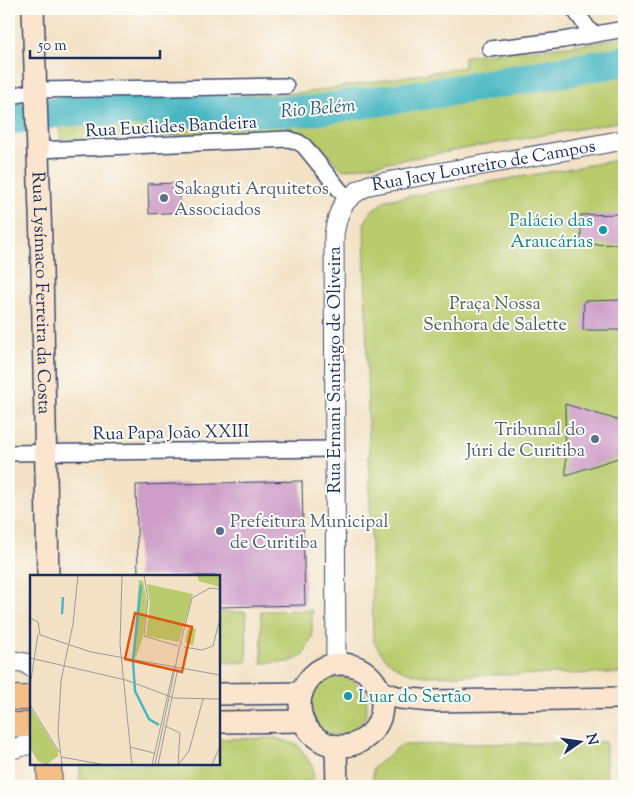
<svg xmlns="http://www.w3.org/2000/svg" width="633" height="795" font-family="'Sorts Mill Goudy',serif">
	<rect width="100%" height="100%" fill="#fdfcf7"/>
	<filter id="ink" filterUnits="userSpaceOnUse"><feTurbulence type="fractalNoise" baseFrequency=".02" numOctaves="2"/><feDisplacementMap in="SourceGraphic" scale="10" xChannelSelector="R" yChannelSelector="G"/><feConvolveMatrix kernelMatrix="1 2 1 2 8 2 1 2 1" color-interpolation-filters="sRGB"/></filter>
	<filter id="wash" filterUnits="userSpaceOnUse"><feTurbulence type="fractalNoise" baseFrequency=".0096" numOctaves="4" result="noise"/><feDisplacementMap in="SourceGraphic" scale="20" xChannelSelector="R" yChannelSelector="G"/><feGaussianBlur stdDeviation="1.12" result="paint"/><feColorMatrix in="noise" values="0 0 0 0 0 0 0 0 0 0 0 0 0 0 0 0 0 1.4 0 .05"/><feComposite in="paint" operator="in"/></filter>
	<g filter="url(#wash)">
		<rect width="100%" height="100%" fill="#f3e2c6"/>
		<path fill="#bacb6d" stroke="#6a7d66" d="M624,37v84l-281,49 -39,-38 -243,8 -2,-37 244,-10 161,-26v-11l123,-12z
			M624,159v514l-199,3c-26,-4 -39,-12 -52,-36l-9,-416 7,-13 15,-11z
			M312,610v28l-9,18 -14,6 -27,1 -1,-52z
			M219,612h27l1,50 -28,1z
			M309 706a29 29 0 1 1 58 0a29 29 0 1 1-58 0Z
			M276,738l22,7 15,22 1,19h-234v-19l2,-3h137v-25z
			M606,742v44h-233v-18l28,-23z"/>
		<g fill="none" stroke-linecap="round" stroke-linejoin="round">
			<path stroke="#49b7c2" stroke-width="31" d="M9,119l60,-8h241l152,-22 162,-28"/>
		</g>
		<g id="blocks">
			<path fill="#ce9ec8" d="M179,183l2,29 -32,2 -1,-30z
				M624,214v30l-43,1v-30z
				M624,300v30h-41l1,-29z
				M565,404l59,18v34l-58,19z
				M302,481l3,124 -86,2v-31h-81l-2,-91z"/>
		</g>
	</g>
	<g filter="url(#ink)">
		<use href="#blocks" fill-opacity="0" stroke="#3b4a6e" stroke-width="1"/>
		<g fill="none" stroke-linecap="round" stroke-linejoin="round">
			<g stroke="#3b4a6e" stroke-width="18">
				<path id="minor" d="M574,9l18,25
					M490,49l73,-9 61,-11
					M9,97l28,-7 249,-4
					M38,150l251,-11 9,3 6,4 43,53
					M9,453l326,-4"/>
			</g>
			<g stroke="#3b4a6e" stroke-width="21">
				<g id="tertiary">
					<path d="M9,660l17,3 5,4"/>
					<path id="s1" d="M336,665l-2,-430c4,-27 10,-38 35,-50l255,-45"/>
					<path d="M9,750l18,-5 4,-3"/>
				</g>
			</g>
			<g stroke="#3b4a6e" stroke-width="24">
				<g id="secondary">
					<path id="s2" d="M33,9l9,261 6,306"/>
					<circle cx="341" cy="705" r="41"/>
					<path d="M381,692l19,6 32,3 192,-3"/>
					<path d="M219,694l83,-1"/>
					<path d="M219,722l84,-1"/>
					<path d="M336,747l1,39"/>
				</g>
			</g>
			<g stroke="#3b4a6e" stroke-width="26">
				<path id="primary" d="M9,698h22
					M9,725h22
					M49,764l1,22"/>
			</g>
			<use href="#minor" stroke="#fff" stroke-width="15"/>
			<use href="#tertiary" stroke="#fff" stroke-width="19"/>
			<use href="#secondary" stroke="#fbe5cf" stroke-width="21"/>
			<use href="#primary" stroke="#f6be87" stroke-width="24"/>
		</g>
	</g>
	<g fill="#5c6f8a" stroke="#fdfcf7" stroke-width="2">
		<circle cx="164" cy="198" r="5"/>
		<circle cx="595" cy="439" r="5"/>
		<circle cx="220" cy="531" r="5"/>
	</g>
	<g fill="#0f9aa8" stroke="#fdfcf7" stroke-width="2">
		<circle cx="603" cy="230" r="5"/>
		<circle cx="348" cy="696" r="5"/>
	</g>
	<g text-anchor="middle" stroke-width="4" stroke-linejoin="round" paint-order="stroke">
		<g font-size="18" fill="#1b2f5e" stroke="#fdfcf7">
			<text transform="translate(171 126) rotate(-3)" y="6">Rua Euclides Bandeira</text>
			<text dy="6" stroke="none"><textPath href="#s1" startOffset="611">Rua Jacy Loureiro de Campos</textPath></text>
			<text dy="6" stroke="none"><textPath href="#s2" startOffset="284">Rua Lysímaco Ferreira da Costa</textPath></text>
			<text transform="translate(334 370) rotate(-90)" y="6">Rua Ernani Santiago de Oliveira</text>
			<text transform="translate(171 432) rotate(-1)" y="6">Rua Papa João XXIII</text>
		</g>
		<g font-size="18" fill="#4e5e75" stroke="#fdfcf7" text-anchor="start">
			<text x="174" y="194">Sakaguti Arquitetos<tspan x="174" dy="21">Associados</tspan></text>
			<text x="585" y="435" text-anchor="end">Tribunal do<tspan x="585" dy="21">Júri de Curitiba</tspan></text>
			<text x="230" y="527">Prefeitura Municipal<tspan x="230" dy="21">de Curitiba</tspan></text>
		</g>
		<g font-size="18" fill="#0d838f" stroke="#fdfcf7" text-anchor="end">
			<text x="593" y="226">Palácio das<tspan x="593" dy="21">Araucárias</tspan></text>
			<text x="358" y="702" text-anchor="start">Luar do Sertão</text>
		</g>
		<g font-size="18" fill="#4b5e62" stroke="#fdfcf7">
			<text x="495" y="309">Praça Nossa<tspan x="495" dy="21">Senhora de Salette</tspan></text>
		</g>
		<g font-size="19" font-style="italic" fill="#2b5f81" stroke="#fdfcf7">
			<text transform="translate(318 107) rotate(-5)" y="7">Rio Belém</text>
		</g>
	</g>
	<g transform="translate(30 575)">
		<rect width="190" height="190" fill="#f3e2c6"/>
		<path d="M167,0h23v12l-21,-6zM109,5l4,1 4,21 -4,35 -7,20 -3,-1zM117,9l46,10 -14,48 -33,-6 4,-34zM158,53l8,1 -3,17 -8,-4zM0,132l28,45v4l-12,9 -8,-4 -8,-13z" fill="#bacb6d"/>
		<path fill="none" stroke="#49b7c2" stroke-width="2.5" d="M111,10l-8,76 2,30 14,28 10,6M32,39l1,-17"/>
		<path fill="none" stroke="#9d9a9c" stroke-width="1" d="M92,0l-2,69 12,121M114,0l4,24 -4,37 34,10M0,43l8,4 2,13 51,17 129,23M154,72l18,3 11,-4 7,-28M149,74l13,-51 18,-10 10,1M0,83l96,22 48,18 46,1M0,111l8,-52M0,130l29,47M135,151l15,7 -2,32M100,172l24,6M31,182l45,8M32,190l-4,-34 3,-50 12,-57 5,-49M122,190l22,-98M125,190l24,-116M128,190l20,-97M148,190l11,-14 14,-52M182,190l8,-19"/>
		<path fill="#de5710" fill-opacity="0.15" stroke="#de5710" stroke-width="2.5" d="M105,38l57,14 -10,45 -57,-13z"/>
		<rect width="190" height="190" fill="none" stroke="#1b2f5e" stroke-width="2.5"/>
	</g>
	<rect width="633" height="795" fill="none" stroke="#fdfcf7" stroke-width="30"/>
	<g transform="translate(580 742) rotate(77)" stroke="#fdfcf7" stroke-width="4" paint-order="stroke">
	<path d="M0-4L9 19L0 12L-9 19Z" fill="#1b2f5e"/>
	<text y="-8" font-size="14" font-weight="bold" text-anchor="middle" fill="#1b2f5e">N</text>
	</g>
	<path d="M30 50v8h130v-8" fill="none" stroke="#1b2f5e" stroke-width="2.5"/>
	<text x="38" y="50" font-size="15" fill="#1b2f5e" stroke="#fdfcf7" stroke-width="4" paint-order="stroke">50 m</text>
</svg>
